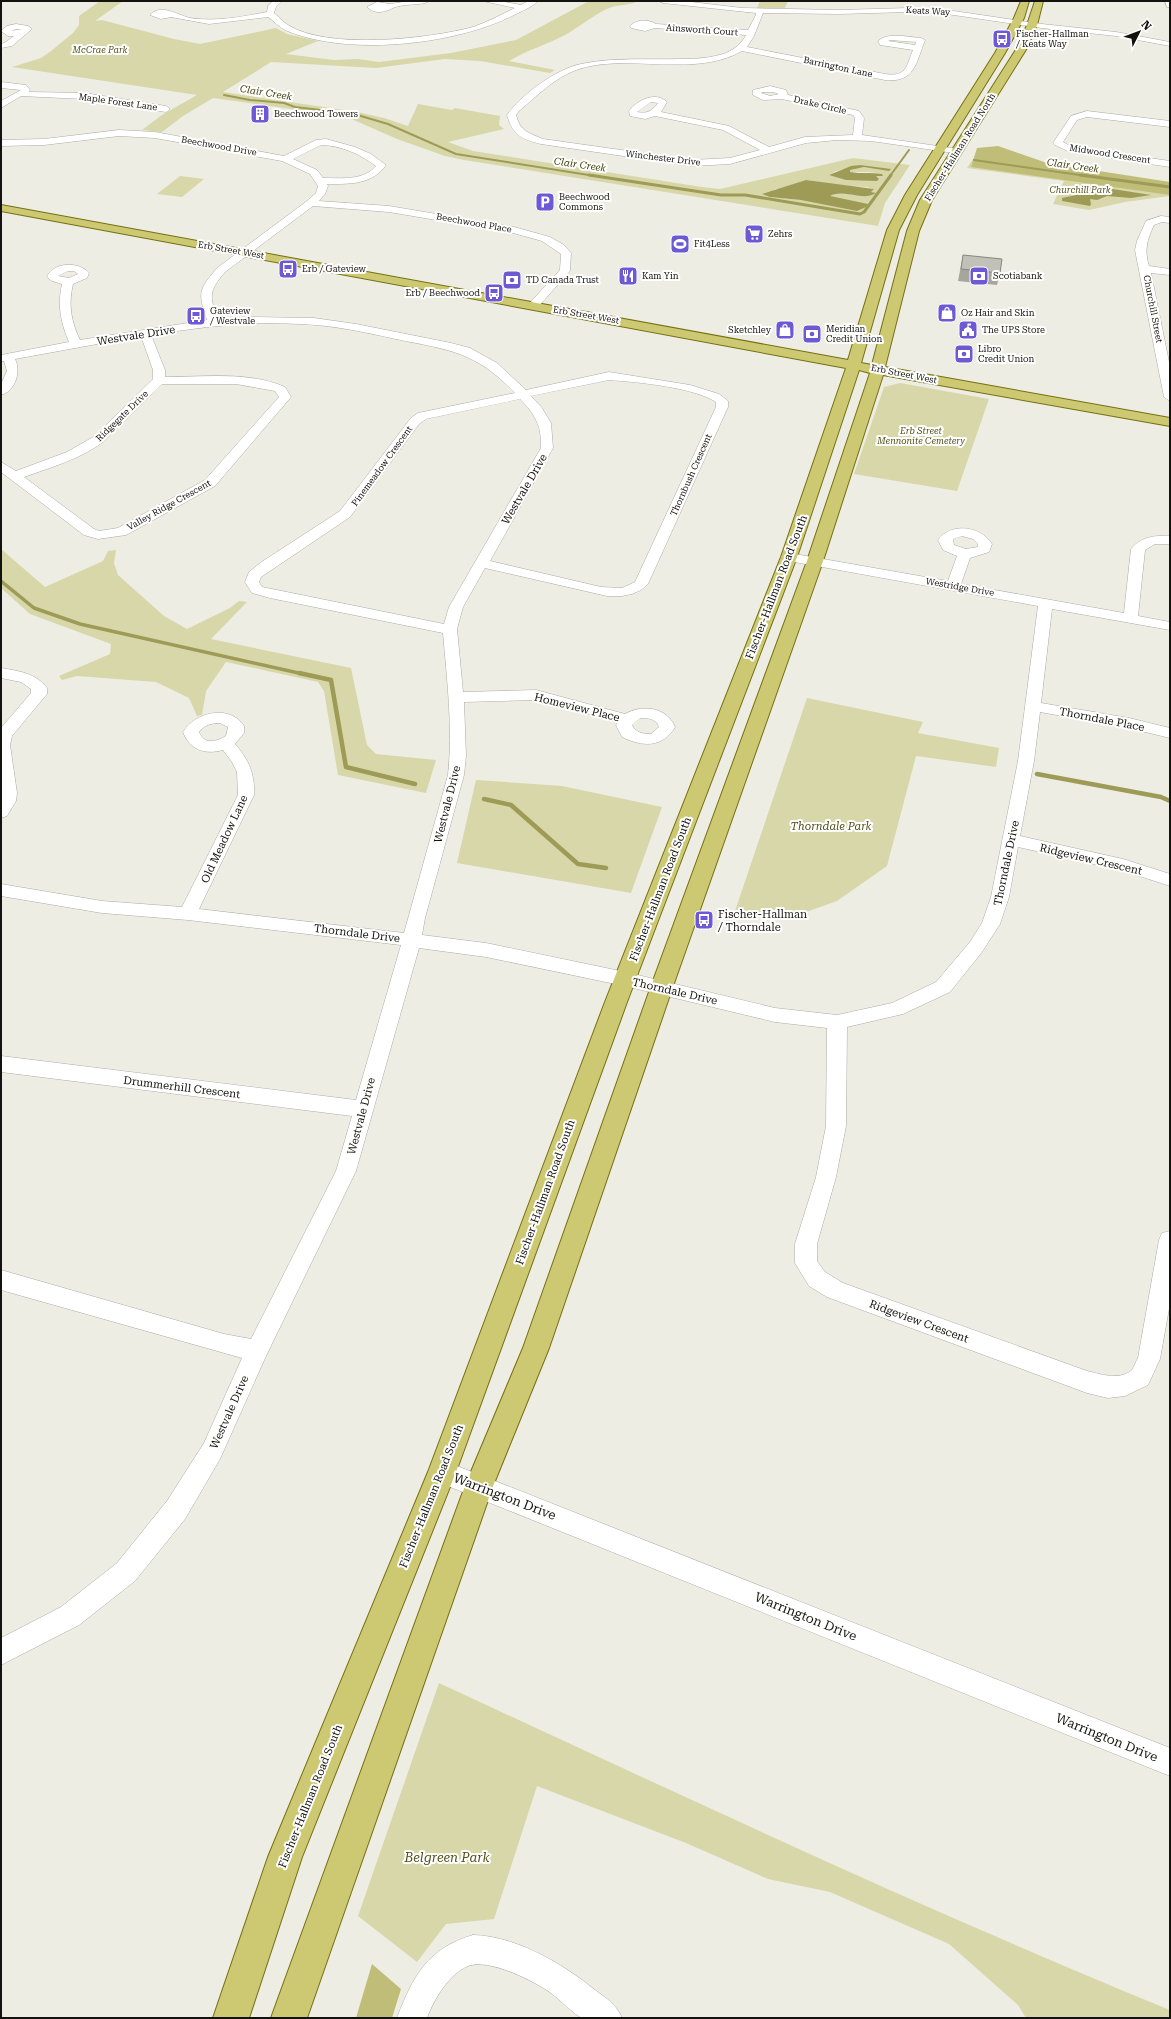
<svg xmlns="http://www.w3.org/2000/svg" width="1171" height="2019" font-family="'Roboto Serif',serif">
	<rect width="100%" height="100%" fill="#edede4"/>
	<path fill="#d8d7a9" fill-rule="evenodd" d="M100,1h23l-28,20 7,-1 72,19 26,5 76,-16 11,6 31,7 -32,13 48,6 24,-1 21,3 72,-9 65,-13 73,-39 47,1c-7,3 -16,3 -24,5 -17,6 -32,20 -47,28 -19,10 -38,15 -56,26l46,9 -5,3 -70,-12 -35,-2 -69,9 -105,-6 -48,30 134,20 27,6 24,8 10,-22 34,6 3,-2 45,8 -1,9 5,4 -56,13 25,9 229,36 18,2 133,-31 57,7 -25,38 -7,23 -414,-66 -19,-4 -48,-17 -50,-22 -134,-19 -30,18 -21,16 -20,-2 20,-15 35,-20 -185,-28 29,-9 10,-7 22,-18 6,-8v-9zM860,165l4,2 -14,2v3h19l13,2 1,2h-7l1,5 -48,-6 7,-4zM806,180l37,6 24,1 6,2 -2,3 4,1c-13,8 -30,-5 -45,3l2,2 -31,2 -31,-3 5,-8h6z
		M760,1h28l-3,7h-28z
		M975,156l195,30v10l-45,6 -36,8 -36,-6 11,-23 -97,-13z
		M180,176l24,3 -22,18 -25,-3z
		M900,383l89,16 -32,92 -103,-17 30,-87z
		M1,549l44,38 58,-26 5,-10 8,-1 -2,13 4,12 46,41 23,13 43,-21 9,-7 8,1 -36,37 140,29 16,77 9,9 60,6 -10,33 -88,-18 -14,-84 -6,-9 -92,-20 -20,29 -4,24 -5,1 -8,-18 -33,-16 -79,-6 -15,4 -3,-4 51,-22 1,-10 -81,-30 -29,-26z
		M807,698l116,24 -5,11 81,15 -3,19 -80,-11 -29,110 -50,35 -31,11 -24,6 -47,-7z
		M476,780l86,6 100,21 -31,86 -174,-30z
		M439,1683c242,112 484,226 731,327v8h-144l-8,-13 -69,-61 -119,-52 -62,-13 -82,-36 -149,-57 -43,133 -48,5 -29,38 -59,-46z"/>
	<path fill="#c0bd79" d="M998,146l49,17 123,19v13l-199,-28 6,-19z
		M372,1964l29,25 -9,29h-36z"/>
	<path fill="#9e9b57" d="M860,165l31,4 -2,2 -25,-4 -14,3v2c11,2 21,0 32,2l1,2h-7l3,3 -2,2 -31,-1 -17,-5 22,-9z
		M806,180l68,9 -3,3 5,1c-14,9 -31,-5 -46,3l38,8 -2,3 -9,4 -56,-11 -31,-3 -8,-3z
		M1087,185l64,10 -20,3 -24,-2 -10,4 -7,-1 1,5 -1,2 -28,-5v-3l19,-4 -4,-5 4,-3z"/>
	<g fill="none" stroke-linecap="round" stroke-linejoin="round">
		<path stroke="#9e9b57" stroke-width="2" d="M224,95l26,5 34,3 11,4 59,7 34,10 68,30 139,22
			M974,160l113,16
			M890,176l19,-26"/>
		<path stroke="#9e9b57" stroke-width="3" d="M589,175l132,20h24l115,19 4,-2 27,-37
			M1080,175l90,12"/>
		<path stroke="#9e9b57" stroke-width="3.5" d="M1,581l33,27 46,16 223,50"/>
		<path stroke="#9e9b57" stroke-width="4.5" d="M299,673l32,7 15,87 69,17
			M1037,774l124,23 9,4
			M484,799l27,6 67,59 28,4"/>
		<g stroke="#acaca4" stroke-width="1">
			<path id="minor" d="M273,1h9l-6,6 -2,6c5,4 9,9 14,12 39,25 141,14 185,2 14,-5 28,-12 42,-19l-32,-7h17l21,4 7,-4h10c-6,6 -16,10 -24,14 -59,30 -167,42 -229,15 -6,-3 -11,-9 -17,-13l-59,7 -38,-7 -10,2 -11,-4c11,-12 27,0 40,3 26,4 51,-1 77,-6l1,-6z
				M409,1h20l-4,2c-9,2 -23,1 -32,5 -8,4 -18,7 -26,-1l10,-5 13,2z
				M659,1h24l59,7 97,2 70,-2 38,2 95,14 74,8 54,10v4l-54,-10 -74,-8 -95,-14 -38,-2 -70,2 -76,-1 -9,23 -7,11 138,27c22,3 21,-7 28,-24l-33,-5 -2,-4c10,-9 30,-4 43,-3l4,2c-9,23 -10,43 -40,40l-143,-29c-49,28 -116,1 -166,19 -22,8 -39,26 -57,41l-3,4c5,17 11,17 27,24l149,21 38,-2 30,-8 -37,-20 -68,-14 -10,3 -15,-3 -1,-5c8,-11 27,-20 38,-9l-6,10 68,14 40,21 36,-10 48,-2 2,-17 -2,-3 -71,-16 -19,1 -10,-5v-5l17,-4 16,4 2,5 71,16 5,7 -2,17 96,14 3,1v4l-90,-13 -34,-1 -31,3 -76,21 -38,2 -151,-22c-20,-5 -28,-9 -34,-29 14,-20 49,-46 74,-51 32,-7 67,-4 100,-5 15,0 31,-1 45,-6 9,-4 16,-10 20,-18l-91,-7 -10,3 -14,-3 -1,-2c7,-7 18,-7 26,-2l92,6 8,-15v-2l-93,-10zM890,40l26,2 -1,3 -27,-4zM762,92h11l6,2 -9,2 -9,-3zM651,102l7,1c-6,8 -10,11 -21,9z
				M1165,1h5v6h-3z
				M16,24l12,2 4,3 -20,17 -11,2v-4l5,-2 8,-6h-6l-7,-5 6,-5zM16,29h6l-11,2z
				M1,82l25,3 4,5 -1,2 55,1 82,13 4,3 -4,3 -82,-13 -63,-3 -20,12v-7l20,-11 -20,-2z
				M1087,111l83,10v6l-83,-10 -10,3 -14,22 9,5 98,14v6l-100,-15 -15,-7 -2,-2 18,-27z
				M119,130l36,2 129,24 32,-16 10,-1 29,8 16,7 15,11c-14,20 -37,19 -59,19l1,2 -3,8 -6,7 70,5 125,21 36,10 14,8 7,8 -1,18 -32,36 -4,1 -6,-3 32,-35 1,-16 -19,-13 -29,-8 -124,-21 -76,-6 -88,66c-17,20 -15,24 -8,47l32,-2 65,1 42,6 95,19 19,5 27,15 29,27 83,-18 81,13 29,9 9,7v6l-80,177 -7,6 -9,4 -10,2h-15l-122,-28 -22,39 -6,22 6,63 73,-2 89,24c17,-10 42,-7 50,13 -12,21 -33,20 -53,10l-6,-12 2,-3 -82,-22 -72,2 2,54 -2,19 -39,143 -3,17 64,8 139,29 150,36 62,7 55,-12 44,-21 34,-40 12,-19 9,-26 27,-136 20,-155 -249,-45 -5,-1 -2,-3 2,-3 5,-1 159,28 9,-25 -14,-6 -5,-10c13,-18 43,-14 54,4l-3,8 -19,6 -9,26 163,29 7,-64c9,-12 25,-14 39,-13v8h-15l-10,6 -7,66 32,6v8l-118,-21 -11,94 88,15 41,10v10l-41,-10 -89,-16 -6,49 -14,75 103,23 47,15v12l-49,-16 -103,-23 -9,50 -9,27 -18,28 -32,40 -47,22 -56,13 -1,99 -10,51 -19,67v17l8,11 18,11 244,88c13,3 33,10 45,-1 2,-3 4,-9 6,-12l21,-118 3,-7 8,-2v72l-10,56 -12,26 -23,11 -17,2 -21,-5 -260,-96 -18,-11 -14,-23v-19l21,-67 10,-51 1,-98 -52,-6 -150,-36 -139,-29 -67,-9 -63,223 -90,185 -46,103 -35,60 -50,62 -56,44 -78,40v-27l60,-31 56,-44 50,-62 37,-58 38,-85 -241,-68v-20l223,64 27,5 85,-168 16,-55 -351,-44v-16l355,44 45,-155 -213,-25 -86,-7 -101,-17v-12l101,17 80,6 56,-112 -1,-23 -5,-10 -9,-12c-18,5 -33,0 -40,-18 12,-20 47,-28 61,-6v7l-9,11c14,16 20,30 19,51l-55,114 205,24 44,-158c5,-47 -1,-95 -5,-142l-173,-35 -18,-5 -7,-11 4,-10 14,-11 77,-50 71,-93 7,-5 97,-20c-40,-42 -66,-43 -119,-54 -32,-7 -64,-14 -96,-15 -50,-3 -100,3 -149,11l14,35v7c39,0 83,-6 120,10l6,10 -76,89 -89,49 -28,4 -14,-4 -83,-63v-10l15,9 51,-19 28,-16 58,-57v-9l-12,-34 -126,23c6,12 1,32 -14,36v-11l6,-13 -3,-10h-3v-6l68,-13c-8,-19 -12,-36 -7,-58l-10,-3 -5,-4c6,-15 32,-16 42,-4l-2,5 -14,6c-5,21 -2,37 7,56l127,-20c-9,-28 -9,-29 10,-52l90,-67 9,-8 2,-7 -8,-12 -28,-13 -127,-23 -36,-2 -75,9 -43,1v-6l43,-1zM321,145c19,0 39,9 55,21 -12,15 -36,12 -53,12l-6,-8 -24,-11zM68,271h6l4,3 -9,4 -11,-2zM609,380c28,2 84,7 107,22v5l-81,175 -13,6 -21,-1 -111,-26 63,-113 -2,-25 -9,-15 -11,-12zM162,384h74l39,7 4,6 -74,83 -87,48 -19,3 -5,-2 -70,-52c28,-10 56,-18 79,-35zM520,399c15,15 22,27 21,49l-92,159 -5,17 -182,-37 -3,-5 2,-5 89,-60 69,-93 7,-5zM962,536l11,3 5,5v3l-12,2 -12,-4 -1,-6zM640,718c8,0 16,0 19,9l-8,7c-8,0 -15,-1 -19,-9zM220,723l8,4 -2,9c-10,6 -22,9 -27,-4 5,-7 12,-9 21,-9z
				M1161,216l9,1v6l-8,-1 -8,3c-7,15 -10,25 -5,41l21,3v6l-19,-2 19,94v34l-6,-4 -29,-147 2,-9 9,-20z
				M1,668c17,3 35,5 46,20v6l-35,42 -2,9 7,48 -1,8 -9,15 -6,2v-90l30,-35v-4l-10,-7 -20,-4z
				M442,1460l728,288v28l-737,-296 -3,-8 3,-8z
				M473,1935c43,1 90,29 122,55 12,9 21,14 27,28 -9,0 -32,1 -40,0 -7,-3 -23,-19 -31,-25 -17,-12 -62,-35 -83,-27 -19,8 -34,33 -41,52h-30c16,-42 31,-70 76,-83z"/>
		</g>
		<g stroke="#767012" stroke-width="2">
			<path id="major" d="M1021,1h8l-5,17 -19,35 -88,142 -18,35 -38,133 11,2 35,-134 13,-31 97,-152 10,-23 8,-24h8l-6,24 -10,23 -95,152 -13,31 -34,136 285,51v8l-287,-51 -60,186 -151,428 -123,359 -56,138 -186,532h-36l194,-532 58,-138 127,-359 157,-428 63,-188 -11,-3 -62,187 -170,445 -171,470 -154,385 -53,161h-36l55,-161 160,-385 177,-470 176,-445 65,-189 -845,-157v-6l847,155 39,-130 18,-35 90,-142 19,-35z"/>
		</g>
		<use href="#minor" fill="#fff" fill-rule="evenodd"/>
		<use href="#major" fill="#cdc872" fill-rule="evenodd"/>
	</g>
	<path fill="#a6a69e" d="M963,255l37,18 -3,12 -39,-4z"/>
	<path fill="#c1c1b8" stroke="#878781" d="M963,255l39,4 -2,14 -39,-4z"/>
	<defs>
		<g id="bus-square" transform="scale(1)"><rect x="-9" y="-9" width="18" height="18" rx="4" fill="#6c59d3" stroke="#fffffe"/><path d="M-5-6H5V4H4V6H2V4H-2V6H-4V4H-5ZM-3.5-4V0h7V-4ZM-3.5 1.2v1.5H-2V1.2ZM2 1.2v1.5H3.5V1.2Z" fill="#fff"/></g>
		<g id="building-square" transform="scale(1)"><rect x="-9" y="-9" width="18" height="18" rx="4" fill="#6c59d3" stroke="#fffffe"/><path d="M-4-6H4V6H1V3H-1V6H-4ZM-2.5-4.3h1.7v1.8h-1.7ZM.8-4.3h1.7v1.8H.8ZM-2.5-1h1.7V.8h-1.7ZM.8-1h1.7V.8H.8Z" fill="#fff"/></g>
		<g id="parking-square" transform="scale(1)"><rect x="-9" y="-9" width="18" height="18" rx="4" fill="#6c59d3" stroke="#fffffe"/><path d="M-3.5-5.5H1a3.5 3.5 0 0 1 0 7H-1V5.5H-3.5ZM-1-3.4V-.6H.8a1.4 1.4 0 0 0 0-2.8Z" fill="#fff"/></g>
		<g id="supermarket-square" transform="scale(1)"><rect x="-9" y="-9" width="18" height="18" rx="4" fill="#6c59d3" stroke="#fffffe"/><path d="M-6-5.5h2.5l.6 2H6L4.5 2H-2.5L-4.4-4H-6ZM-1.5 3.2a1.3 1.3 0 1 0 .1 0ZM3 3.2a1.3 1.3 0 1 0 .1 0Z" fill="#fff"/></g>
		<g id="stadium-square" transform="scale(1)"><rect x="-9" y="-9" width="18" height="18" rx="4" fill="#6c59d3" stroke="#fffffe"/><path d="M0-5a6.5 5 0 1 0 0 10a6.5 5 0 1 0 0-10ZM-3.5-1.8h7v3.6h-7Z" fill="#fff"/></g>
		<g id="restaurant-square" transform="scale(1)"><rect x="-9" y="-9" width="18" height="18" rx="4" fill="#6c59d3" stroke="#fffffe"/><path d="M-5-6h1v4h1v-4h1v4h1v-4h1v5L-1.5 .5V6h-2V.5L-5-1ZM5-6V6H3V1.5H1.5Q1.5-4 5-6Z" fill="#fff"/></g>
		<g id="bank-square" transform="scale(1)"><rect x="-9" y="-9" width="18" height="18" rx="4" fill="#6c59d3" stroke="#fffffe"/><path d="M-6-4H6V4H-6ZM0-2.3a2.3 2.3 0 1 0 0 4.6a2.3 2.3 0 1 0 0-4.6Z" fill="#fff"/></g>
		<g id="shop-square" transform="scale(1)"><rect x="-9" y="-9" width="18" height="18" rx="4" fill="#6c59d3" stroke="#fffffe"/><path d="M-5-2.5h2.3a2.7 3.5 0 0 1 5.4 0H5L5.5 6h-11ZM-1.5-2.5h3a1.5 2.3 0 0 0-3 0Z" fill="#fff"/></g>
		<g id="civic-square" transform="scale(1)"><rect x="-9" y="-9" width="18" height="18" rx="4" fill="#6c59d3" stroke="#fffffe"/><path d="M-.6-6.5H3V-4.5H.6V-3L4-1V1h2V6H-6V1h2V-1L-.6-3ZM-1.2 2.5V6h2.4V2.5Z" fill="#fff"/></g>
	</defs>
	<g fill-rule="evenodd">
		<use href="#bus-square" x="1002" y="39"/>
		<use href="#building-square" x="260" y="114"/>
		<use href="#parking-square" x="545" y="202"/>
		<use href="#supermarket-square" x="754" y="234"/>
		<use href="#stadium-square" x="680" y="244"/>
		<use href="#bus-square" x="288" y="269"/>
		<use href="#restaurant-square" x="628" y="276"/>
		<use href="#bank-square" x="979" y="276"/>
		<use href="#bank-square" x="512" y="280"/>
		<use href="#bus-square" x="494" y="293"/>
		<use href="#shop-square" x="947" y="313"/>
		<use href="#bus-square" x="196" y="316"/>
		<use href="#shop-square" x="785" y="330"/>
		<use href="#civic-square" x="968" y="330"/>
		<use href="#bank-square" x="812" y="334"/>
		<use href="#bank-square" x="964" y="354"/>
		<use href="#bus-square" x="704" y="920"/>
	</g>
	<g text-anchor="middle" stroke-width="4" stroke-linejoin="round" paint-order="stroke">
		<g font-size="9" fill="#13120f" stroke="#fffffe">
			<text transform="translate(928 11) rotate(3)" y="3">Keats Way</text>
			<text transform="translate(702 30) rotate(4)" y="3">Ainsworth Court</text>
			<text transform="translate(838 67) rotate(12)" y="3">Barrington Lane</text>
			<text transform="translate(118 102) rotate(8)" y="3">Maple Forest Lane</text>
			<text transform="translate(820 105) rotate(13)" y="3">Drake Circle</text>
			<text transform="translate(219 146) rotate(10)" y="3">Beechwood Drive</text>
			<text transform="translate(960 147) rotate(-58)" y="3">Fischer-Hallman Road North</text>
			<text transform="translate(1110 154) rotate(9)" y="3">Midwood Crescent</text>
			<text transform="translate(663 158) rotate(7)" y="3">Winchester Drive</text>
			<text transform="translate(474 223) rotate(10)" y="3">Beechwood Place</text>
			<text transform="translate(231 250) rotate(10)" y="3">Erb Street West</text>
			<text transform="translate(1153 309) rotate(79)" y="3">Churchill Street</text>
			<text transform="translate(586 315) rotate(10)" y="3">Erb Street West</text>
			<text transform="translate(904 374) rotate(11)" y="3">Erb Street West</text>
			<text transform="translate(122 416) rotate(-44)" y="3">Ridgegate Drive</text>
			<text transform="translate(382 466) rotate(-54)" y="3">Pinemeadow Crescent</text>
			<text transform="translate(691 475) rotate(-66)" y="3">Thornbush Crescent</text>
			<text transform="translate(169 505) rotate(-29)" y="3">Valley Ridge Crescent</text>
			<text transform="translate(960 587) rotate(10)" y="3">Westridge Drive</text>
		</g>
		<g font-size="9" fill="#13120f" stroke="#fffffe" text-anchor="start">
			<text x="1016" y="37">Fischer-Hallman<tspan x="1016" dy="10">/ Keats Way</tspan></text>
			<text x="274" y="117">Beechwood Towers</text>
			<text x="559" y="200">Beechwood<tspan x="559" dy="10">Commons</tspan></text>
			<text x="768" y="237">Zehrs</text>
			<text x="694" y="247">Fit4Less</text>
			<text x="302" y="272">Erb / Gateview</text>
			<text x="642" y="279">Kam Yin</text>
			<text x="993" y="279">Scotiabank</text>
			<text x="526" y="283">TD Canada Trust</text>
			<text x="480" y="296" text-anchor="end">Erb / Beechwood</text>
			<text x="210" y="314">Gateview<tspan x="210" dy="10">/ Westvale</tspan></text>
			<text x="961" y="316">Oz Hair and Skin</text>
			<text x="826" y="332">Meridian<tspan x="826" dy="10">Credit Union</tspan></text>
			<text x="771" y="333" text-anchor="end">Sketchley</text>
			<text x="982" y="333">The UPS Store</text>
			<text x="978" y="352">Libro<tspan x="978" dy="10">Credit Union</tspan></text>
		</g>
		<g font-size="9" font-style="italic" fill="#524f1b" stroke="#fffffe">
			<text x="100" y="53">McCrae Park</text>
			<text x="1080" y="193">Churchill Park</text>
			<text x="921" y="434">Erb Street<tspan x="921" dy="10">Mennonite Cemetery</tspan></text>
		</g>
		<g font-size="10" font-style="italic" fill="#46430d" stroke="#fffffe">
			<text transform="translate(266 92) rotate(9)" y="4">Clair Creek</text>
			<text transform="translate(580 164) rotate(8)" y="4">Clair Creek</text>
			<text transform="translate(1073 165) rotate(8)" y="4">Clair Creek</text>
		</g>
		<g font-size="11" fill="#13120f" stroke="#fffffe">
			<text transform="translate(136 335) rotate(-9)" y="4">Westvale Drive</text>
			<text transform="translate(524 489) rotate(-60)" y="4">Westvale Drive</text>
			<text transform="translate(776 587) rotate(-69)" y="4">Fischer-Hallman Road South</text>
			<text transform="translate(577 707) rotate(14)" y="4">Homeview Place</text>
			<text transform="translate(1102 719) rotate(11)" y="4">Thorndale Place</text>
			<text transform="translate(447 804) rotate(-76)" y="4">Westvale Drive</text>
			<text transform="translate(224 839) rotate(-65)" y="4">Old Meadow Lane</text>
			<text transform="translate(1091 859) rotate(13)" y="4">Ridgeview Crescent</text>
			<text transform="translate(1006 863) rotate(-78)" y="4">Thorndale Drive</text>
			<text transform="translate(660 889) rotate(-69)" y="4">Fischer-Hallman Road South</text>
			<text transform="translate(357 933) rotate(7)" y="4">Thorndale Drive</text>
			<text transform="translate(675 991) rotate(13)" y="4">Thorndale Drive</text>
			<text transform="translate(182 1087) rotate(7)" y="4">Drummerhill Crescent</text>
			<text transform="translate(361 1116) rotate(-75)" y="4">Westvale Drive</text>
			<text transform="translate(545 1192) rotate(-70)" y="4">Fischer-Hallman Road South</text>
			<text transform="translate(919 1321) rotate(20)" y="4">Ridgeview Crescent</text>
			<text transform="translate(229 1412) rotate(-66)" y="4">Westvale Drive</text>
			<text transform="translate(431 1496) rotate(-68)" y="4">Fischer-Hallman Road South</text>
			<text transform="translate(310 1796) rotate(-68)" y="4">Fischer-Hallman Road South</text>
		</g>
		<g font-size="11" font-style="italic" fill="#524f1b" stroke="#fffffe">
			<text x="831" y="830">Thorndale Park</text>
		</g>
		<g font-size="11" fill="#13120f" stroke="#fffffe" text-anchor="start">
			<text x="718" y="918">Fischer-Hallman<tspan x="718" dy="13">/ Thorndale</tspan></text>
		</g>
		<g font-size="13" fill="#13120f" stroke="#fffffe">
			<text transform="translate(505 1496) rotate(21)" y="5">Warrington Drive</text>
			<text transform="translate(806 1616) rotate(22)" y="5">Warrington Drive</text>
			<text transform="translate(1107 1737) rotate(22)" y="5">Warrington Drive</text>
		</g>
		<g font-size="13" font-style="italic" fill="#524f1b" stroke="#fffffe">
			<text x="447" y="1862">Belgreen Park</text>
		</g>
	</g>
	<rect width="1171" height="2019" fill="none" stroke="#13120f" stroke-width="4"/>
	<g transform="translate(1139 32) rotate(48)" stroke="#fffffe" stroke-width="3" paint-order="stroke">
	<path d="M0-3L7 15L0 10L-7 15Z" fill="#13120f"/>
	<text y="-6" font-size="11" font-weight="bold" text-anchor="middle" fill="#13120f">N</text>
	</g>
</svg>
